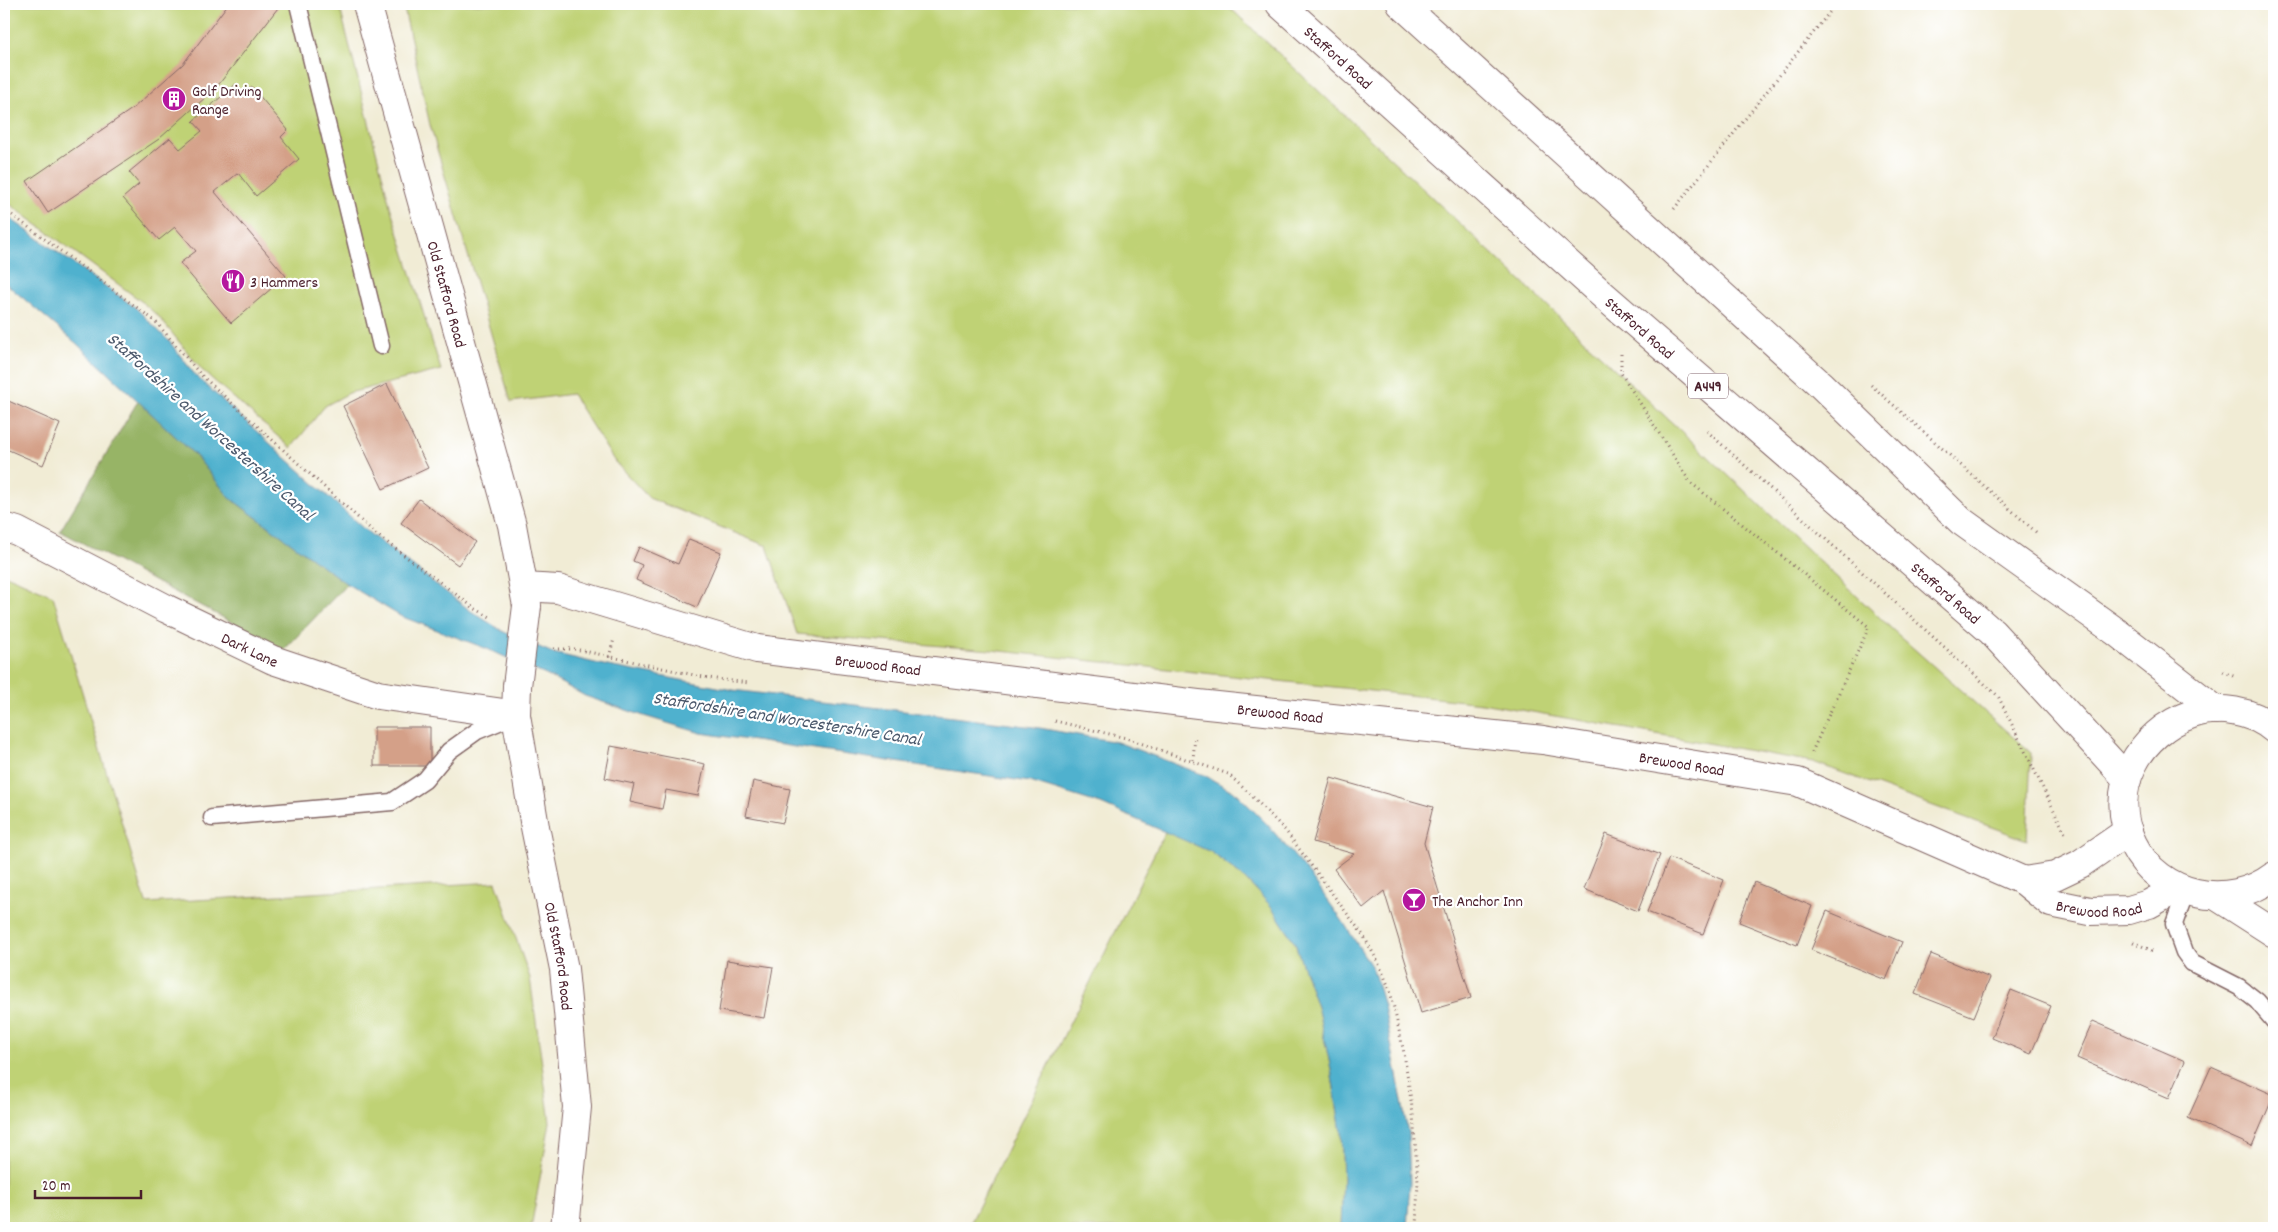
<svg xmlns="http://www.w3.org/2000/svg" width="2278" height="1232" font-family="Dekko,sans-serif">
	<rect width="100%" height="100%" fill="#fff"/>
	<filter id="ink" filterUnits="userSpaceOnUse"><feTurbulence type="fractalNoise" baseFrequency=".02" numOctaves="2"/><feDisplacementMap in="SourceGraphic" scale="10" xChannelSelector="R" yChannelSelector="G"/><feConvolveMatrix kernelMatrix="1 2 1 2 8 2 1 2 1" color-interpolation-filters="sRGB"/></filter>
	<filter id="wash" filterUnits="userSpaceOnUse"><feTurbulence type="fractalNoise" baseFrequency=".0096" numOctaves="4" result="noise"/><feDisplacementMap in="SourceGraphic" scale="20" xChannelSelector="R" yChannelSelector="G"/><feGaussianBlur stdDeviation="1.12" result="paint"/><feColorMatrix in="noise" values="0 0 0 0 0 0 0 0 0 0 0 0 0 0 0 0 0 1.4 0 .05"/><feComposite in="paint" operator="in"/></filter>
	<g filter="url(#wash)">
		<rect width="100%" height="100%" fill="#f1ecd5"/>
		<path fill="#bfd275" stroke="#847850" d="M4,4h335l51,202 51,164 -92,23 -24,13 -34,42 -89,-78 -43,-53 -18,-16 -137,-101z
			M403,4h823l668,627 137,122 -4,87 -214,-78 -331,-59 -491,-53 -194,-16 -30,-88 -118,-48 -34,-36 -43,-68 -61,8 -81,-277z
			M4,574l49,22 93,307 350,-21 34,96 20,144 -19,106h-527z
			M1166,830l45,22 33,26 27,28 24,37 23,67 13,59 10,63 2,45 -2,51h-373z"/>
		<path fill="#97b466" stroke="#706a48" d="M138,401l58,55 34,42 117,86 -63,66 -224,-119z"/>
		<path fill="#4fb1ce" stroke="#4c687c" d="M4,214l132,94 33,33 27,35 168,153 107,82 33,21 49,21 55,13 125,24 301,37 83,15 87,33 32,18 31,31 39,46 36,50 31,49 11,37 24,127 2,49 -3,46h-66l2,-51 -2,-45 -10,-63 -13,-59 -23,-67 -24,-37 -27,-28 -33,-26 -110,-48 -71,-22 -329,-49 -57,-17 -59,-20 -37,-20 -63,-28 -85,-32 -53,-32 -117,-86 -34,-42 -58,-55 -62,-58 -72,-61z"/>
		<g id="blocks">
			<path fill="#d4a088" d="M228,4h53l-65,84 -57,51 -111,74 -21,-32 105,-72 51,-45z
				M236,84l8,10 8,-7 36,43 -7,7 18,22 -43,37 -18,-23 -23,19 71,84 -55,47 -51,-60 16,-12 -21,-24 -16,13 -36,-42 16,-14 -10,-12 41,-34 10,11 22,-18 -9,-10z
				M387,384l41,84 -45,21 -40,-83z
				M4,399l56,25 -17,41 -39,-17z
				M419,499l56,43 -17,23 -57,-42z
				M689,539l32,13 -24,55 -61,-27 6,-15 -9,-4 6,-14 39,17z
				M374,727h56v39h-56z
				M611,746l94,18 -7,32 -32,-6 -4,19 -32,-7 4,-18 -29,-6z
				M1331,778l102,29 -9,36 47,155 -50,15 -37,-122 -21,17 -29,-39 20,-15 -41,-12z
				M753,781l37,8 -7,34 -37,-7z
				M1606,834l54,21 -22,56 -54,-22z
				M1669,858l55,22 -21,54 -56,-22z
				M1754,882l58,24 -15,39 -58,-23z
				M1827,911l75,31 -16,38 -75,-30z
				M1931,954l59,24 -16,39 -59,-23z
				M727,960l46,7 -9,51 -45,-7z
				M2011,990l40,16 -20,48 -39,-16z
				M2093,1021l92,40 -16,37 -92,-40z
				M2211,1067l63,28 -22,51 -64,-28z"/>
		</g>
	</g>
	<g filter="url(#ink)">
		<use href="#blocks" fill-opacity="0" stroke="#846766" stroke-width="1"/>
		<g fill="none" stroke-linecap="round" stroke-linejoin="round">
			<g stroke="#846766" stroke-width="19">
				<path id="lane" d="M298,4l83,342
					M212,818l180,-16 33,-22 24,-29 28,-20 34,-14
					M2186,891l-12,33 10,28 8,11 47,24 18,14 17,20"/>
			</g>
			<g stroke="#846766" stroke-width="30">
				<g id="street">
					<path id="s1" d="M4,527l13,4 150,78 106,51 105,35 138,20"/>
					<path id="s2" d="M524,587l34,2 199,60 441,55 345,36 255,42 226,99 27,22 39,8 39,-1 20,-6 29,-16"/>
					<path d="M2024,881l31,-5 25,-12 48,-33"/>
				</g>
			</g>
			<g stroke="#846766" stroke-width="30">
				<g id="secondary">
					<path id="s3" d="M367,4l145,521 15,81"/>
					<path id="s4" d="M517,686l-1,29 19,112 29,142 13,138 -12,121"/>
				</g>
			</g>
			<g stroke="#846766" stroke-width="30">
				<g id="highway">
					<path id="s5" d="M1280,4l323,291 389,337 135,147"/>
					<path d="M1401,4l419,380 141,137 154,110 101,79"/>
					<path d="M2274,729c-21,-18 -56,-24 -82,-15 -53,18 -86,76 -59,130 26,53 95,67 141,32"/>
					<path d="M2218,897l56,36"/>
				</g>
			</g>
			<path stroke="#846766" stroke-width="3" stroke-dasharray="1 4" stroke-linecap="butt" d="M4,209l151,112 46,54 175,159 98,74 18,10
				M1674,209l162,-205
				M1621,354v19l69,109 179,145 -58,127
				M1871,385l166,148
				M1707,431l291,265 68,139
				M554,649h21l133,29 41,5
				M609,657l5,-18
				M2223,672l13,5
				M1055,721l71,17 102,36 23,21 34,35 78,105 15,27 12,28 14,63 9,61 5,68 -2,46
				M1193,760l2,-24
				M2133,942l22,10"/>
			<use href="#lane" stroke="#fff" stroke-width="16"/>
			<use href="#street" stroke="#fff" stroke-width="28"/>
			<use href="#secondary" stroke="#fff" stroke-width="28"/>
			<use href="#highway" stroke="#fff" stroke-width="28"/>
			<g stroke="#846766" stroke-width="30" stroke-linecap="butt">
				<path id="secondary-bridge" d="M517,686l10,-80"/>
			</g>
			<use href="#secondary-bridge" stroke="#fff" stroke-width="28"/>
		</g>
	</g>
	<defs>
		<g id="building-disc" transform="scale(1.25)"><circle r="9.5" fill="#b5179e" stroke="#fff"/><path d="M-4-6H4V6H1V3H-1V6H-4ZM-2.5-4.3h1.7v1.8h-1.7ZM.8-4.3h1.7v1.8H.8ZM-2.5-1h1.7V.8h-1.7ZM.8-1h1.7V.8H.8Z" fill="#fff"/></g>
		<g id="restaurant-disc" transform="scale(1.25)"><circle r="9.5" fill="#b5179e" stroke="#fff"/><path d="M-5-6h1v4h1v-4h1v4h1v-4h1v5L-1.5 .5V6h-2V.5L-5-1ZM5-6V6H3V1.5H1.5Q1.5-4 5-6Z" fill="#fff"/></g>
		<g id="bar-disc" transform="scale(1.25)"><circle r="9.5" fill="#b5179e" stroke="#fff"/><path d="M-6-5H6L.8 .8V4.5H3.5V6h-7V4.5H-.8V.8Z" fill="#fff"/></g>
	</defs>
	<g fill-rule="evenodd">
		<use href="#building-disc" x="174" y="99"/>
		<use href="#restaurant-disc" x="233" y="281"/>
		<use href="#bar-disc" x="1414" y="900"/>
	</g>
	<g text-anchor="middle" stroke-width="4.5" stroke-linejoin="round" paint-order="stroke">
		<rect fill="#fff" stroke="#80626b" stroke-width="1" x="1688" y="373.5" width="40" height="25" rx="4"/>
		<g font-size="15" font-weight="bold" fill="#4a1f2b">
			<text x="1708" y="391">A449</text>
		</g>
		<g font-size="16" fill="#4a1f2b" stroke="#fff">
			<text dy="6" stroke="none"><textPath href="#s5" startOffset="79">Stafford Road</textPath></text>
			<text dy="6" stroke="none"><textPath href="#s3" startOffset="301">Old Stafford Road</textPath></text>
			<text dy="6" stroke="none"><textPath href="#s5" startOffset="484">Stafford Road</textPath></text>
			<text dy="6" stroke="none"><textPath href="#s5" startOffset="889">Stafford Road</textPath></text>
			<text dy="6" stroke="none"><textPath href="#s1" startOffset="275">Dark Lane</textPath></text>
			<text dy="6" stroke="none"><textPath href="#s2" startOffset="364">Brewood Road</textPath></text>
			<text dy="6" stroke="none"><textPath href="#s2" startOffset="769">Brewood Road</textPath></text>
			<text dy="6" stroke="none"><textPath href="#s2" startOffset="1174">Brewood Road</textPath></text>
			<text dy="6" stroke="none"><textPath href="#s2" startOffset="1622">Brewood Road</textPath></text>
			<text dy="6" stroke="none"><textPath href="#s4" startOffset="274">Old Stafford Road</textPath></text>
		</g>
		<g font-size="16" fill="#4a1f2b" stroke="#fff" text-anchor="start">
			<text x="192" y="96">Golf Driving<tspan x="192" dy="18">Range</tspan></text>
			<text x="250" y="287">3 Hammers</text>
			<text x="1432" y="906">The Anchor Inn</text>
		</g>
		<g font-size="18" font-style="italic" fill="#4c596c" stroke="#fff">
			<text transform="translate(211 426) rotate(42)" y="6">Staffordshire and Worcestershire Canal</text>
			<text transform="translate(787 718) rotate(9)" y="6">Staffordshire and Worcestershire Canal</text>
		</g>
	</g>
	<rect width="2278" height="1232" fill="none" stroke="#fff" stroke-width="20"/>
	<path d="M35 1190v8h106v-8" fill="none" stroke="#4a1f2b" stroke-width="2.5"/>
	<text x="42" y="1190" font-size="15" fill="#4a1f2b" stroke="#ffffff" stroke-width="4" paint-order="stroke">20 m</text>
</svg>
